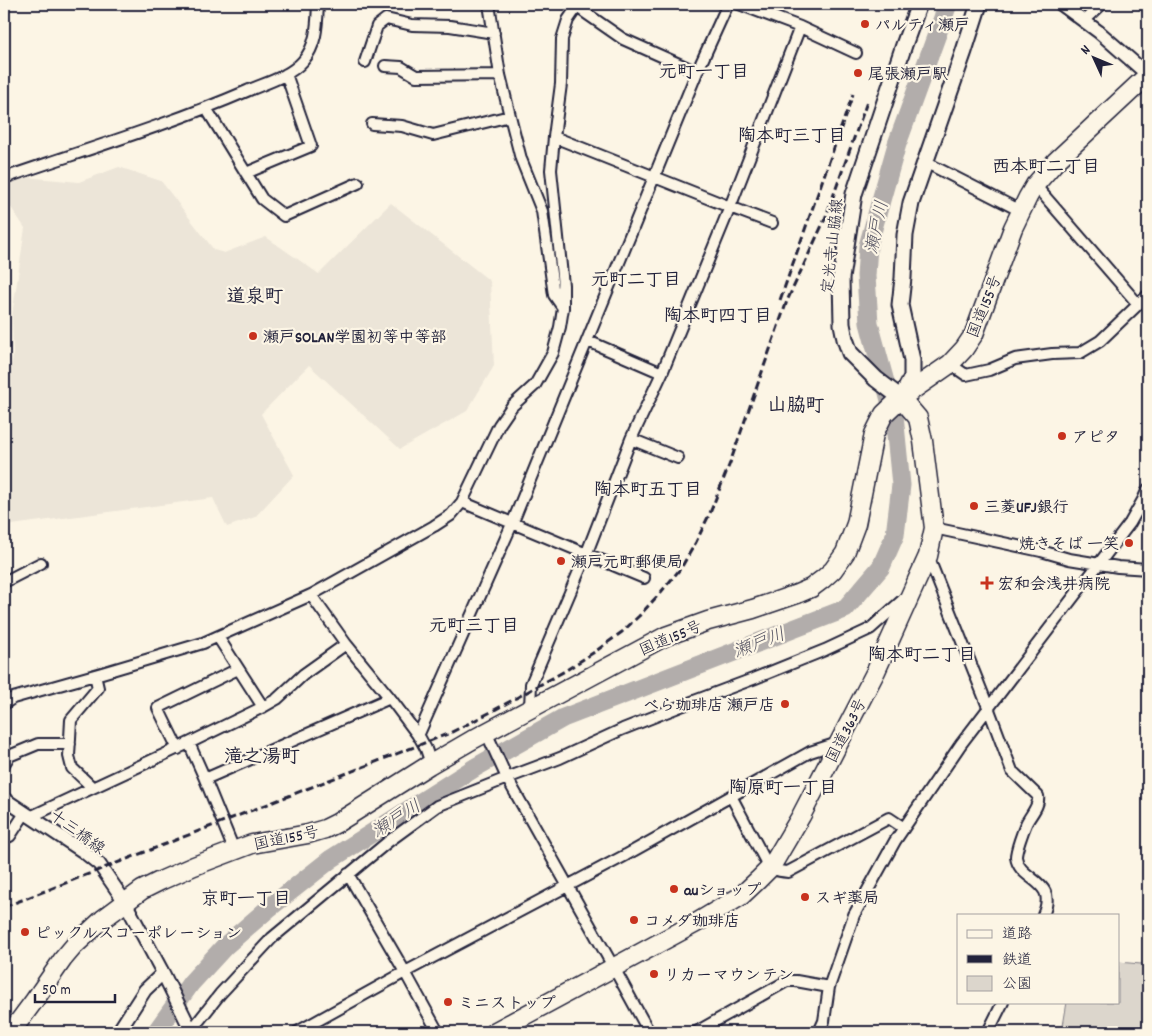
<svg xmlns="http://www.w3.org/2000/svg" width="1152" height="1036" font-family="Dekko,'Klee One',sans-serif">
	<rect width="100%" height="100%" fill="#fcf5e5"/>
	<filter id="ink" filterUnits="userSpaceOnUse"><feTurbulence type="fractalNoise" baseFrequency=".02" numOctaves="2"/><feDisplacementMap in="SourceGraphic" scale="10" xChannelSelector="R" yChannelSelector="G"/><feConvolveMatrix kernelMatrix="1 2 1 2 8 2 1 2 1" color-interpolation-filters="sRGB"/></filter>
	<g filter="url(#ink)">
		<path fill="#ece5d8" d="M119,167l42,14 53,69 10,3 42,-16 53,37 72,-71 99,78 4,85 -27,45 -67,38 -91,-84 -48,49 33,61 -39,42 -28,10 -14,-29 -209,28v-126l9,-44 -1,-40 13,-88 -21,-31v-11l21,-9 54,5z"/>
		<path fill="#dcd6cc" stroke="#7f7c84" d="M1148,959v73h-86l5,-30h51v-40l23,2z"/>
		<g fill="none" stroke-linecap="round" stroke-linejoin="round">
			<path stroke="#b2adab" stroke-width="19" d="M156,1032l35,-49 34,-37 44,-38 62,-49 145,-92 87,-49 282,-109 36,-42 14,-32 6,-50 -7,-70 -25,-92 -3,-47 2,-30 29,-102 51,-140"/>
			<g stroke="#22223b" stroke-width="14">
				<path id="minor" d="M489,4l11,71 10,41 11,43 21,52 12,84 9,13
					M739,4l61,23 56,26
					M577,7l46,32 74,33
					M1084,21l18,-17
					M365,62l12,-36 9,-7 26,6 38,1 44,7
					M385,66l16,1 15,9 84,-1
					M206,108l56,91 22,17 74,-33
					M372,124l30,2 31,9 77,-19
					M554,137l176,70 42,16
					M925,162l96,49
					M246,173l65,-27 -25,-72
					M4,178c81,-28 164,-53 243,-87 18,-8 42,-14 56,-30 14,-16 14,-37 15,-57
					M1035,185l103,119
					M588,341l74,32
					M950,364l16,11 23,-5 26,-11 37,-5 28,-1 20,-12 48,-46
					M631,439l47,19
					M462,502l182,76
					M934,528l107,23 28,8 49,8 30,2
					M928,556l60,151 24,64 26,25c2,10 -8,19 -12,28 -3,7 -10,26 -10,33 3,25 43,22 27,58
					M4,582l37,-19
					M311,595l35,49 44,54 30,40 6,11 3,9v7
					M218,637l45,70
					M4,704l9,-6 89,-25 101,-30 108,-48 123,-69 17,-11 11,-13 37,-77 13,-19 23,-21 18,-32 7,-26 3,-19v-23l-12,-115 3,-33 7,-53 1,-45 6,-19 11,-16
					M530,708l1,-24 55,-129 45,-116 31,-66 68,-166 70,-180
					M486,732l21,46 107,190 35,64
					M418,736l94,-212 185,-452 31,-68
					M189,743l16,36 29,71
					M178,749l-20,-41 80,-39
					M4,764l5,-8 29,-12h32
					M205,779l185,-81
					M92,787l-20,-19 -3,-12 2,-36 27,-32 -3,-13
					M731,796l34,64c8,10 11,11 23,12l101,-54 15,10
					M30,817l159,-74 74,-36 14,-8 27,-25 42,-30
					M4,838l6,-2 15,-23
					M348,874l57,98 33,60
					M190,1032l30,-38 52,-56 117,-97 48,-35 70,-28 53,-20 63,-29 58,-23 72,-27 72,-29 45,-21 35,-31
					M297,1032l108,-60 221,-117 184,-103 28,-9
					M696,1032l91,-51h9l33,6
					M819,1032l5,-11 5,-34 25,-72 41,-74 66,-97 169,-221 13,-23 5,-11
					M988,1032l15,-30"/>
			</g>
			<g stroke="#22223b" stroke-width="16">
				<path id="tertiary" d="M1061,4l38,28 49,43
					M4,799l80,53 15,12 26,38 38,71 29,59
					M118,1032l27,-42 18,-17"/>
			</g>
			<g stroke="#22223b" stroke-width="19">
				<path id="secondary" d="M919,4l-15,41 -50,149 -13,84 1,46 3,15 5,14 26,26 25,19 11,-21v-17l-12,-55 3,-27 2,-43 6,-32 53,-152 15,-47"/>
			</g>
			<g stroke="#22223b" stroke-width="21">
				<path id="trunk" d="M11,1032l23,-31 29,-42 11,-13 29,-27 39,-29 18,-9 34,-15 58,-22 56,-10 17,-5 12,-6 92,-58 43,-25 194,-104 42,-15 45,-12 44,-15 14,-6 12,-9 10,-9 12,-17 11,-29 18,-90 10,-20 17,-16 49,-34 14,-15 10,-15 39,-106 15,-31 7,-12 21,-24 92,-86
					M494,1032l202,-109 45,-27 17,-16 13,-13 30,-51 75,-145 52,-115 6,-28 -11,-87 -5,-23 -17,-20"/>
			</g>
			<use href="#minor" stroke="#fcf5e5" stroke-width="10"/>
			<use href="#tertiary" stroke="#fcf5e5" stroke-width="12"/>
			<use href="#secondary" stroke="#fcf5e5" stroke-width="15"/>
			<use href="#trunk" stroke="#fcf5e5" stroke-width="18"/>
			<path stroke="#22223b" stroke-width="3" stroke-dasharray="8 4" stroke-linecap="butt" d="M780,300l73,-206
				M4,907l446,-174 39,-20 76,-42 31,-20 26,-19 17,-16 22,-24 20,-24 15,-26 14,-29 20,-50 57,-162 38,-82 43,-120"/>
		</g>
	</g>
	<g fill="#c8321e" stroke="#fcf5e5" stroke-width="2">
		<circle cx="865" cy="24" r="5"/>
		<circle cx="858" cy="73" r="5"/>
		<circle cx="253" cy="336" r="5"/>
		<circle cx="1062" cy="436" r="5"/>
		<circle cx="974" cy="506" r="5"/>
		<circle cx="1129" cy="543" r="5"/>
		<circle cx="561" cy="561" r="5"/>
		<path d="M984.5 575.5h5v5h5v5h-5v5h-5v-5h-5v-5h5z"/>
		<circle cx="785" cy="704" r="5"/>
		<circle cx="674" cy="889" r="5"/>
		<circle cx="805" cy="897" r="5"/>
		<circle cx="634" cy="920" r="5"/>
		<circle cx="25" cy="932" r="5"/>
		<circle cx="654" cy="974" r="5"/>
		<circle cx="448" cy="1002" r="5"/>
	</g>
	<g text-anchor="middle" stroke-width="4.5" stroke-linejoin="round" paint-order="stroke">
		<g font-size="16" font-weight="bold" fill="#22223b" stroke="#fcf5e5" text-anchor="start">
			<text x="875" y="30">パルティ瀬戸</text>
			<text x="868" y="79">尾張瀬戸駅</text>
			<text x="263" y="342">瀬戸SOLAN学園初等中等部</text>
			<text x="1072" y="442">アピタ</text>
			<text x="984" y="512">三菱UFJ銀行</text>
			<text x="1119" y="549" text-anchor="end">焼きそば 一笑</text>
			<text x="571" y="567">瀬戸元町郵便局</text>
			<text x="998" y="589">宏和会浅井病院</text>
			<text x="775" y="710" text-anchor="end">べら珈琲店 瀬戸店</text>
			<text x="684" y="895">auショップ</text>
			<text x="815" y="903">スギ薬局</text>
			<text x="644" y="926">コメダ珈琲店</text>
			<text x="35" y="938">ピックルスコーポレーション</text>
			<text x="664" y="980">リカーマウンテン</text>
			<text x="458" y="1008">ミニストップ</text>
		</g>
		<g font-size="16" fill="#22223b" stroke="#fcf5e5">
			<text transform="translate(831 246) rotate(-84)" y="6">定光寺山脇線</text>
			<text transform="translate(983 306) rotate(-68)" y="6">国道155号</text>
			<text transform="translate(670 637) rotate(-23)" y="6">国道155号</text>
			<text transform="translate(845 730) rotate(-63)" y="6">国道363号</text>
			<text transform="translate(78 831) rotate(36)" y="6">十三橋線</text>
			<text transform="translate(286 837) rotate(-12)" y="6">国道155号</text>
		</g>
		<g font-size="18" font-weight="bold" fill="#22223b" stroke="#fcf5e5">
			<text x="704" y="77">元町一丁目</text>
			<text x="792" y="141">陶本町三丁目</text>
			<text x="1046" y="172">西本町二丁目</text>
			<text x="636" y="285">元町二丁目</text>
			<text x="718" y="321">陶本町四丁目</text>
			<text x="648" y="495">陶本町五丁目</text>
			<text x="474" y="631">元町三丁目</text>
			<text x="922" y="660">陶本町二丁目</text>
			<text x="783" y="793">陶原町一丁目</text>
			<text x="246" y="904">京町一丁目</text>
		</g>
		<g font-size="18" font-style="italic" fill="#545362" stroke="#fcf5e5">
			<text transform="translate(876 227) rotate(-78)" y="6">瀬戸川</text>
			<text transform="translate(759 642) rotate(-21)" y="6">瀬戸川</text>
			<text transform="translate(396 818) rotate(-32)" y="6">瀬戸川</text>
		</g>
		<g font-size="19" font-weight="bold" fill="#22223b" stroke="#fcf5e5">
			<text x="255" y="302">道泉町</text>
			<text x="796" y="411">山脇町</text>
			<text x="262" y="762">滝之湯町</text>
		</g>
	</g>
	<rect width="1152" height="1036" fill="none" stroke="#fcf5e5" stroke-width="20"/>
	<rect x="10" y="10" width="1132" height="1016" fill="none" stroke="#22223b" stroke-width="2" filter="url(#ink)"/>
	<rect x="957" y="914" width="162" height="90" fill="#fcf5e5" stroke="#a5a1a1"/>
	<rect x="967" y="930" width="25" height="8" fill="#fcf5e5" stroke="#a5a1a1"/>
	<text x="1002" y="938" font-size="15" fill="#22223b">道路</text>
	<rect x="967" y="955" width="25" height="8" fill="#22223b" stroke="#a5a1a1"/>
	<text x="1002" y="964" font-size="15" fill="#22223b">鉄道</text>
	<rect x="967" y="976" width="25" height="15" fill="#dcd6cc" stroke="#a5a1a1"/>
	<text x="1002" y="988" font-size="15" fill="#22223b">公園</text>
	<g transform="translate(1094 58) rotate(314)" stroke="#fcf5e5" stroke-width="4" paint-order="stroke">
	<path d="M0-4L9 19L0 12L-9 19Z" fill="#22223b"/>
	<text y="-8" font-size="14" font-weight="bold" text-anchor="middle" fill="#22223b">N</text>
	</g>
	<path d="M35 994v8h80v-8" fill="none" stroke="#22223b" stroke-width="2.5"/>
	<text x="42" y="994" font-size="15" fill="#22223b" stroke="#fcf5e5" stroke-width="4" paint-order="stroke">50 m</text>
</svg>
